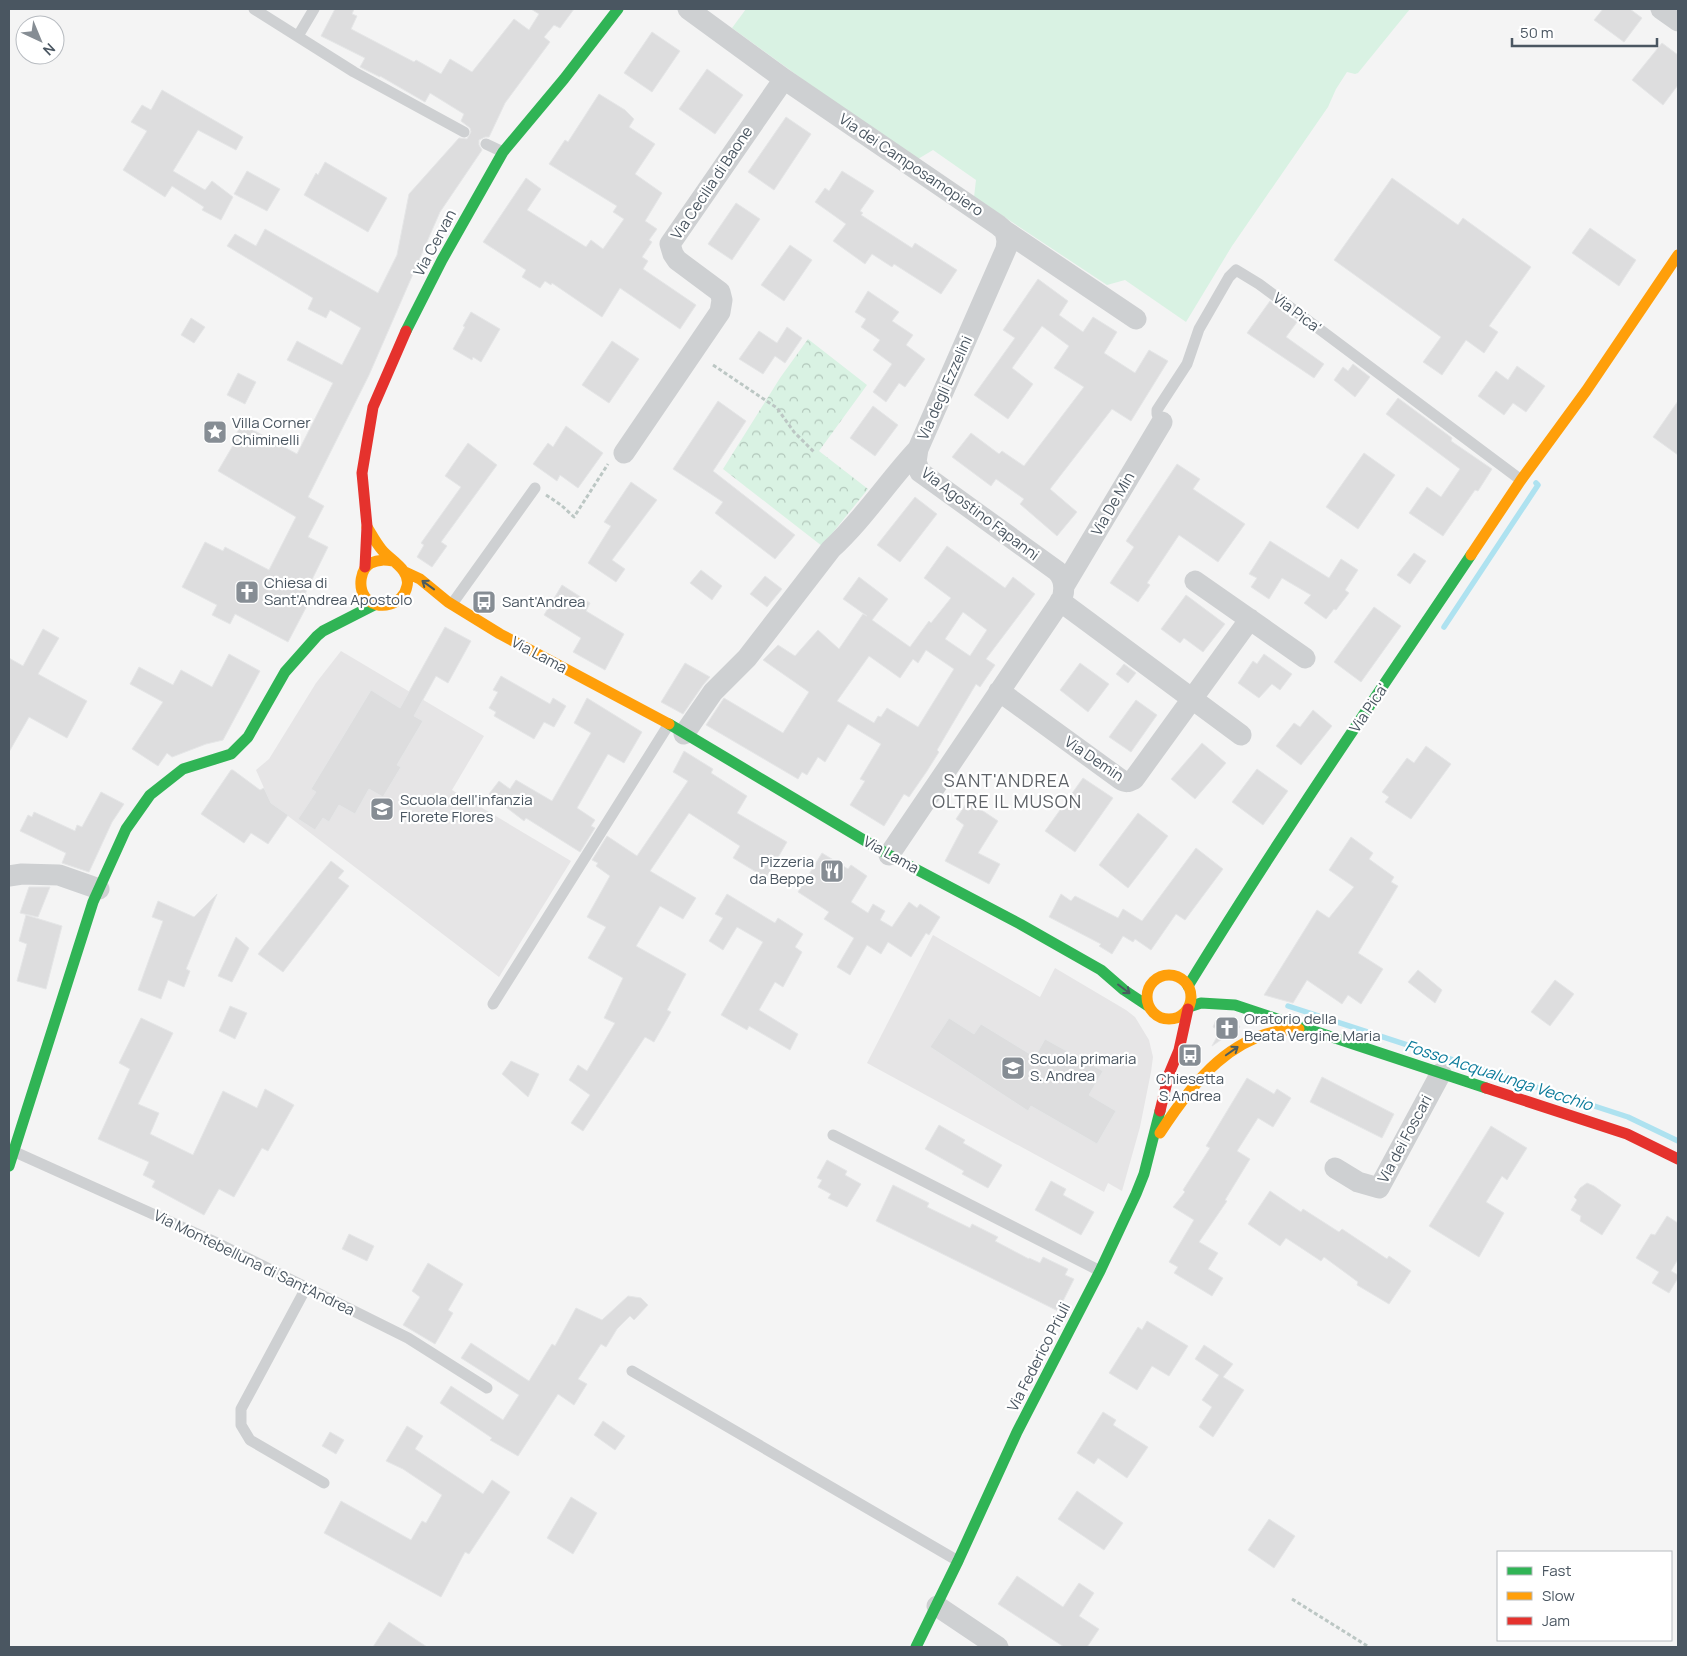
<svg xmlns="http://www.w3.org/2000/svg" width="1687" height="1656" font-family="Manrope,sans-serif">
	<defs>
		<pattern id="forest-crowns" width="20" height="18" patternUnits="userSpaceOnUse" patternTransform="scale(1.25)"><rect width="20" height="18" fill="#d9f2e3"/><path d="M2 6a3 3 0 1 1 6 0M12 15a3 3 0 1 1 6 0" fill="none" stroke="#b2c7bb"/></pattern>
	</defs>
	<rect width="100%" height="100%" fill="#f4f4f4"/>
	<path fill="#e6e5e6" d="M341,651l143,85 -32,54 119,71 -72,116 -228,-174 -7,-15 -8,-18 13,-11 47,-76z
		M933,935l107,62 15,-29 71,42 9,7 14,23 4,17 -2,15 -11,55 -18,64 -14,-8 -4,9 -237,-129z"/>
	<path fill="url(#forest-crowns)" d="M808,339l59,46 -48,66 49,38 -46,57 -99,-77 57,-91z"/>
	<path fill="#d9f2e3" d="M746,9h664l-52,64 -3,1 -8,-2 -11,17 -8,18 -96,139 -46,76 -61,-42 -18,5 -133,-88 2,-17 -43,-30 -15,9 -91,-62 -95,-69z"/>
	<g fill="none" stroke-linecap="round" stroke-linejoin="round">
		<path stroke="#aee2f0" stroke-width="5.5" d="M1444,627l94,-142 -2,-2
			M1288,1006l340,111 50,24"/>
	</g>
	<path fill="#ddddde" stroke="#e5e6e7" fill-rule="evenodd" d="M335,9h19l-2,5 5,2 -6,13 63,33 2,-2 25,14 9,-15 22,13 42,-53 15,11 10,-16 -8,-5h43l-14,19 -6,-3 -10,12 6,5 -45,61 -16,34h-4l-6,3v5l3,5 -42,62 -71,163 -61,122 16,9 -16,31 20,10 -23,47 6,4 -23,44 -53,-28 -5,10 -18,-9 5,-10 -35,-18 23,-45 18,9 2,-4 44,23 27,-53 -78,-46 17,-29 -3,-1 10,-17 55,30 36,-71 -46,-23 10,-19 45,24 19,-37 -31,-18 -4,8 -18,-9 5,-11 -86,-52 8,-12 21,12 9,-17 113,64 19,-38 12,-61 50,-56 8,1 4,-7 -1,-4 -9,-7 3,-7 -34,-21 -5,9 -45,-26v1l-20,-10 5,-9 -44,-22z
		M1603,9h27l12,9 -18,24 -30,-22z
		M652,32l28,19 -28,41 -28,-19z
		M1662,43l16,12v30l-15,20 -31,-25z
		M707,69l36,26 -28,39 -36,-25z
		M162,90l81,47 -7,13 -38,-20 -25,41 32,19 7,-9 21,16 -12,23 -19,-10 2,-3 -32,-21 -7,11 -42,-27 24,-39 -16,-9 11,-17 9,5z
		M599,94l26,16 9,9 -5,8 26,17 -20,30 27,19 -17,28 12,8 -8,11 3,2 -10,15 6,4 -5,8 53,36 -16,24 -60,-41 -18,29 -50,-34 -1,2 -6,-4 -5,7 -18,-11 4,-7 -43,-28 43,-64 15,11 -14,21 59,37 5,-7 12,9 21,-30 -11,-7 4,-6 -68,-42 16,-24 3,2z
		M786,117l25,17 -37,56 -26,-18z
		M325,162l62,36 -19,34 -64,-37 12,-22 2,2z
		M247,171l33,18 -13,22 -33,-17z
		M842,171l32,20 -14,20 3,2 -2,2 51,33 3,-5 42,27 -16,24 -47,-30 -2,3 -20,-13 -7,10 -32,-23 13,-17 -31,-22 10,-14 4,3z
		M1392,178l66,47 5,-7 68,49 -42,59 9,6 -14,21 -18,-13 -24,35 -19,-13 18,-25 -107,-77z
		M736,203l24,16 -28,41 -24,-16z
		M1590,228l46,32 -17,26 -47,-33z
		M790,245l22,15 -28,41 -23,-16z
		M1038,279l30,22 -9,14 24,17 10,-15 24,15 -13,21 31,20 14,-23 19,11 -37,60 -19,-12 -62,80 27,23 -20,24 -37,-32 4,-5 -28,-20 -5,7 -39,-29 19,-24 28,21 3,-3 22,15 60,-79 -30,-19 15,-22 -27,-20 -30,42 21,16 -25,35 -34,-24 41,-57 -12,-8z
		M868,291l31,21 -7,9 21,14 -7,10 19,14 -20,28 -6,-4 -13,19 -13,-10 19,-28 -19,-14 7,-10 -19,-13 5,-8 -11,-7z
		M1270,301l27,21 -11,15 38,27 -10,14 -67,-45z
		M471,312l29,17 -19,33 -8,-5 -1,3 -19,-11 12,-22 -2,-1z
		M191,318l14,9 -11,16 -13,-8z
		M787,327l15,11 -17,25 -10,-7 -12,18 -24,-15 20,-28 18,12z
		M612,341l27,18 -30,44 -27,-18z
		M1353,364l17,13 -15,20 -21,-17 9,-13 5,4z
		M1517,366l28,20 -19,26 -13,-9 -9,12 -26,-19 18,-25 12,9z
		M238,373l18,9 -11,22 -18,-9z
		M1398,398l54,40 -1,3 41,28 -14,22 -3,-1 -32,46 -34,-23 18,-26 14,10 19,-28 -74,-55z
		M718,401l28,20 -33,50 82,64 -20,24 -60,-46 8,-11 -50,-33z
		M1678,401v54l-25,-18z
		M873,406l25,19 -23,31 -25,-18z
		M566,426l37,27 -25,35 -18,-13 -3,6 -24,-17 15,-21 5,4z
		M468,443l29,22 -56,77 6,4 -15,21 -15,-10 7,-12 -3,-2 40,-56 -16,-11z
		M1364,453l31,22 -37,54 -32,-22z
		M1177,464l23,15 -7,10 52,35 -27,38 -39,-27 -32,48 3,2 -12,17 -28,-19 24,-36 -8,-6z
		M631,482l26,18 -45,60 13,9 -9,13 -28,-19 23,-37 -7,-4z
		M915,497l22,17 -37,48 -23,-17z
		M1270,541l59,37 12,-19 17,11 -13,20 4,3 -13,17 -2,-1 -8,10 -22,-16 7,-8 -29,-17 -13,21 -18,-12 6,-9 -8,-4z
		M947,546l58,42 8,-11 22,17 -49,65 9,6 -15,22 -4,-3 -39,66 2,2 -12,19 -18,26 -5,-3 -20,32 -34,-21 15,-24 -5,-2 21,-35 -33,-20 -23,38 -7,-5 -11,18 -5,-3 -4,7 -92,-54 18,-27 59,35 26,-41 -46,-32 15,-15 17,11 23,-26 21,19 24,-35 4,2 -24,-17 16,-22 29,22 -16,21 38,27 19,-26 2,2 20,-25 -27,-20zM963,612l24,18 -17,26 -25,-17zM926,650l28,19 -36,58 -31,-19 -6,9 -3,-1 -4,7 -37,-22 32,-45 31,22 13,-19 5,4z
		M1414,553l12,8 -16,23 -13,-9z
		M701,570l21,16 -10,14 -22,-17z
		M765,576l17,13 -15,18 -17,-13z
		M562,585l28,18 -4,8 38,23 -19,36 -32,-18 8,-14 -37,-23z
		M1186,595l39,29 -22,28 -19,-14 -4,5 -19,-14z
		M1374,607l27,19 -40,56 -27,-20z
		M445,627l26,14 -23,42 -12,-7 -22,40 9,5 -26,44 4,2 -18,30 -14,-8 -14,25 -16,-9 -10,17 -6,-4 -8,12 -17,-11 18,-27 -5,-3 60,-99 29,18z
		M43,629l16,9 -21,36 49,27 -20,37 -38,-21 -20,35v-94l14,8z
		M229,654l31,17 -37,69 -17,4 -34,13 -5,-4 -9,13 -26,-17 31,-47 -33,-18 9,-17 34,18 8,-15 31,17z
		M1264,654l28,20 -12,16 -8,-6 -13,14 -21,-15 15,-22 4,3z
		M685,663l25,14 -7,8 -20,29 -22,-12z
		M1080,663l29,21 -21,28 -28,-22z
		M1124,664l12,9 -8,10 -12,-9z
		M501,676l49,28 3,-6 13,8 -12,21 -10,-5 -10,17 -40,-23 2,-4 -7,-4 9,-16 -5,-2z
		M587,698l55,34 -18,31 -16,-9 -31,54 18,12 -4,6 4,2 -15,24 -54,-34 -2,3 -35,-27 10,-13 11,8 6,-9 36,21 39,-68 -17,-10z
		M1136,700l21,15 -26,37 -22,-15z
		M1313,710l19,16 -31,39 -25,-19 18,-23 6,4z
		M1202,743l24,20 -31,36 -24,-20z
		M1426,746l25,18 -40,55 -26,-17 4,-5 -7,-5 25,-34 7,5z
		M684,751l29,18 -2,4 36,23 -10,17 50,29 -21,36 -33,-20 7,-12 -51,-33 -39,58 46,27 -13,21 -23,-13 -24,40 50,28 -19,36 4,2 -17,30 -9,-5 -62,94 -12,-8 19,-28 -21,-15 9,-15 9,6 28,-48 -11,-5 19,-40 -35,-20 18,-31 -19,-10 23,-41 -14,-10 2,-3 -6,-3 15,-24 30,20 51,-75 -15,-9z
		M1257,769l31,22 -25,34 -31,-23z
		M231,770h2l27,20 4,-2 7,15 17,12 -20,29 -17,-11 -7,10 -43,-29z
		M1083,778l30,20 -38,54 -30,-21z
		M101,792l23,12 -12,18 -23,50 -27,-9 4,-10 -46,-22 8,-16 4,2 2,-5 41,19 2,-6 5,2z
		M968,801l30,20 -20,32 22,11 -11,20 -44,-23 19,-36 -8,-6z
		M1138,813l30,23 -40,52 -29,-23z
		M1351,837l22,16 -4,6 25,18 -3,5 7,4 -40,67 25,16 -22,35 -13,-9 -6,9 -35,-24 -14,23 -29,-8 53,-85 12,8 25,-31 -25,-17z
		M1196,848l27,21 -38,51 -9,-6 -25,36 -16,-11 -2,3 -10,-6 -11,18 -13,-8 2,-2 -52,-27 12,-23 10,7 4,-5 43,22 5,-9 19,12z
		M822,853l26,16 3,-4 16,11 -16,26 17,11 5,-9 12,7 -5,9 12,7 17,-25 8,6 3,-4 20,13 -11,18 -3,-2 -15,24 -23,-15 -7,12 -14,-9 -17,30 -13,-8 17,-29 -30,-19 5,-7 -31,-20z
		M331,861l13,10 -6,7 11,8 -66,86 -25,-18z
		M29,887h21l-12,30 -18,-4z
		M217,894l-31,75 4,2 -6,16 -16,-7 -7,19 -23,-9 25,-69 -11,-4 6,-16 36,16z
		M727,894l48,29 3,-5 25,16 -8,13 7,5 -19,35 -8,-5 -16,28 39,24 -8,16 -41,-24 -2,4 -26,-15 42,-73 -26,-15 -14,23 -14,-9 14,-23 -8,-4z
		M26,915l36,11 -16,63 -29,-8 10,-37 -8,-3z
		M236,937l13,11 -17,34 -14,-6z
		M1418,970l24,20 -7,13 -27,-21z
		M1555,980l19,14 -24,32 -19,-14z
		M230,1006l17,7 -12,26 -16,-8z
		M141,1018l32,15 -35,71 21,9 -9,21 43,21 30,-64 34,17 8,-19 29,16 -26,46 -6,-3 -28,49 -15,-8 -15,26 -52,-28 3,-6 -12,-6 6,-13 -51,-23 32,-70 -11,-6z
		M949,1018l25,16 7,-10 54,33 10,-18 58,32 -14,24 27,16 -19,33 -66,-38 -3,5 -98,-64z
		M1216,1020h16l4,2 4,5 -28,19 8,-15 -7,-4z
		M511,1061l28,13 -11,23 -26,-23z
		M1322,1077l72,37 -12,24 -72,-36z
		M1247,1078l27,16 3,-5 14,9 -18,29 -15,-9 -21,33 13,8 -25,41 2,1 -28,41 19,11 -10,16 15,9 -11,18 -38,-23 4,-6 -9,-5 25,-42 -21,-13 12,-15 -2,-2 27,-42 -4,-2z
		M939,1125l26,15 -2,3 39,22 -14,23 -26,-14 2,-3 -39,-22z
		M1491,1126l36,22 -20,32 -5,-4 -16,26 18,11 -25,44 -50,-31z
		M827,1160l20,11 -2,4 16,9 -14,23 -19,-9 3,-4 -13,-7 4,-7 -5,-2z
		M1051,1181l15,8 -3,6 31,17 -13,23 -46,-25z
		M1587,1183l7,3 27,19 -19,30 -22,-14 1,-5 -10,-6 6,-10 -3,-3 6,-9z
		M893,1185l36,18 -2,4 43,21 2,-4 26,13 -3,4 34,18v-1l11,5 3,-6 25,12 -3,6 9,4 -16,32 -182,-90z
		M1270,1191l31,21 2,-3 36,23 3,-3 45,30 2,-3 22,15 -22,33 -32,-19 1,-3 -34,-25 -3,4 -35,-23 -6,8 -32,-22z
		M1667,1216l11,7v36l-7,12 7,4v3l-9,15 -17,-10 7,-11 -23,-14 15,-24 4,1z
		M349,1234l25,12 -7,15 -25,-12z
		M428,1263l35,21 -15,26 5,3 -18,31 -32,-19 17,-28 -8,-6z
		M628,1296l13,2 7,7 -14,15 -4,-4 -13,13 -11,18 -5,-3 -23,35 9,5 -13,21 -16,-11 -40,62 -28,-16 2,-2 -52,-35 11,-17 52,34 16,-25 -58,-37 10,-15 58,38 23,-37 3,2 21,-38 26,12z
		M1147,1321l41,25 -19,30 -17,-10 -15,24 -28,-17 29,-46 4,3z
		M1204,1345l29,19 -10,13 21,13 -31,47 -14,-10 13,-20 -10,-7 17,-25 -24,-16z
		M1103,1412l13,8 -3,5 35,22 -21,31 -29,-20 -4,6 -17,-11z
		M603,1421l22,15 -10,14 -21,-15z
		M407,1426l16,10 -8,13 68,45 9,-14 18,12 -41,62 -4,-2 -24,45 -117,-64 17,-32 70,39 11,-19 4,2 16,-28 -39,-26 -17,-8z
		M330,1432l14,8 -8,14 -14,-8z
		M1077,1491l46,32 -19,27 -46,-31z
		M571,1497l26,16 -24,41 -26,-16z
		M1269,1519l26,17 -21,32 -26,-18z
		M1017,1576l46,31 16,-24 15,10 -15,23 20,13 -12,18h-23l-66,-43z
		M389,1622l38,25h-54z"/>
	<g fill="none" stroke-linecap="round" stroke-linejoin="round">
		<path stroke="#bcc7c4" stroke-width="3" stroke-dasharray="4 2.5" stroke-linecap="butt" d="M713,365l64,43 17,24 21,21
			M546,495l15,10 13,12 34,-53
			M1292,1599l77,48"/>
		<path stroke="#ced0d2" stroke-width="11" d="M254,9l100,63 110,60
			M298,36l16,-27
			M486,144l17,8
			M1162,422l-5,-8v-4l30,-46 12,-35 30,-52 7,-7 23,14 262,196
			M452,604l83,-116
			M493,1004l176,-280
			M833,1135l267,136
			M15,1152l200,90 193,96 79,50
			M306,1288l-65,121v16l9,15 74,43
			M632,1371l326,190"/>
		<path stroke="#ced0d2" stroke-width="21" d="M688,9l96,70 214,146 7,6 131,88
			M1661,9l17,12
			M624,453l96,-141 2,-12 -2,-8 -43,-32 -4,-6 -3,-10 114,-165
			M1195,581l110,77
			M1064,586l98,-164
			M1060,601l181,134
			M999,691l121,88c6,4 8,3 14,0l116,-160
			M684,734l29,-42 34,-34 84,-109c32,-29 57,-68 87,-100l88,-200 1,-8 -2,-10
			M889,855l173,-256c3,-10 3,-20 -5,-28l-137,-99 -4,-10 2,-13
			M9,876l13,-2 37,1 40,14
			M1335,1168l23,14 21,6 62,-115
			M937,1606l61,41"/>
		<path stroke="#30b455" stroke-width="11" d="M406,331l36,-71 61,-108 61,-73 54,-70
			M669,724l220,131 131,69 81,46 23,20 24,16
			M1188,986c90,-147 187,-288 283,-431
			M1189,1007l12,-4 34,2 251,83
			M9,1166l84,-264 33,-73 24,-34 33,-26 48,-15 17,-17 37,-65 32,-36 6,-5 53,-27
			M916,1647l42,-86 59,-129 83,-161 36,-77 8,-20 16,-63"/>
		<path stroke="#ff9f0a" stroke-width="11" d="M367,527c5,8 9,16 15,23 8,10 29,20 25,36 -3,18 -29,27 -42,11 -7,-10 -5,-28 6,-34 8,-4 15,-3 23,-2
			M1471,555l50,-75 65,-89 92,-136
			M405,572l15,7 28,23 52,32 169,90
			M1147 997a22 22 0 1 1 44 0a22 22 0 1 1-44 0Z
			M1160,1133c33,-51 73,-103 139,-104"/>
		<path stroke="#e5322d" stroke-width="11" d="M365,567l2,-41 -5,-53 11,-66 33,-76
			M1486,1088l141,46 51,25
			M1160,1111l9,-37 10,-24 9,-41"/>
	</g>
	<defs><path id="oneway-shaft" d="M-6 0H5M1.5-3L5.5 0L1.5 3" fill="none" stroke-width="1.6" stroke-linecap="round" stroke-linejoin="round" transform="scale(1.25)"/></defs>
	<g stroke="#495b60">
		<use href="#oneway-shaft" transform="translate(428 585) rotate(-144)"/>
		<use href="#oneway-shaft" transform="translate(1124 989) rotate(37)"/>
		<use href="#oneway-shaft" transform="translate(1232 1051) rotate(-35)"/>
	</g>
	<defs>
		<g id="sight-square" transform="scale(1.25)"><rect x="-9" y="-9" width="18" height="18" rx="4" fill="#868d94" stroke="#fff"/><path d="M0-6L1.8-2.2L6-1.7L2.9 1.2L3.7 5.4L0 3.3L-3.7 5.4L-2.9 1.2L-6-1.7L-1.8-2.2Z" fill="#fff"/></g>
		<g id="church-square" transform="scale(1.25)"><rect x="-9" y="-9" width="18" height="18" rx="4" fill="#868d94" stroke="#fff"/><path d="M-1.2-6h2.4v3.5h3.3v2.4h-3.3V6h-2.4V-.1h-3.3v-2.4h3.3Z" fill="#fff"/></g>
		<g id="bus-square" transform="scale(1.25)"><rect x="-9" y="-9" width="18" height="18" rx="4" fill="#868d94" stroke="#fff"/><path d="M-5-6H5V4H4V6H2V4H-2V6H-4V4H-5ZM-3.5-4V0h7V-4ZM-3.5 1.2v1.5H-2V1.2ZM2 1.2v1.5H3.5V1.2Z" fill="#fff"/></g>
		<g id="school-square" transform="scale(1.25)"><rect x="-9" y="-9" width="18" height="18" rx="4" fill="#868d94" stroke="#fff"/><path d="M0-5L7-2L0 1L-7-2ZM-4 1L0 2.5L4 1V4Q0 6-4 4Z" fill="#fff"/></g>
		<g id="restaurant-square" transform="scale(1.25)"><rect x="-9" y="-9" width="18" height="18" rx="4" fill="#868d94" stroke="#fff"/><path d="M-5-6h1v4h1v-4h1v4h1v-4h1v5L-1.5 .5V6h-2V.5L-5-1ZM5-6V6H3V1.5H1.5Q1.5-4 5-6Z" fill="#fff"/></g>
	</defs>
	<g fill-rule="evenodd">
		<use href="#sight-square" x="215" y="432"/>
		<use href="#church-square" x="247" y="592"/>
		<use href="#bus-square" x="484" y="602"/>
		<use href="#school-square" x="382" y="809"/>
		<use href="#restaurant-square" x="832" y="871"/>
		<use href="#church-square" x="1227" y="1028"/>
		<use href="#bus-square" x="1190" y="1055"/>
		<use href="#school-square" x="1013" y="1068"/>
	</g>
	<g text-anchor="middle" stroke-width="4.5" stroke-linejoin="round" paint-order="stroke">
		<g font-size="15" fill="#4a5661" stroke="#fff">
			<text transform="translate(911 165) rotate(34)" y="5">Via dei Camposamopiero</text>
			<text transform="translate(712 183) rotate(-56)" y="5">Via Cecilia di Baone</text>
			<text transform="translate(435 243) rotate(-62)" y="5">Via Cervan</text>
			<text transform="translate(1297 313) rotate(37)" y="5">Via Pica'</text>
			<text transform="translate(945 388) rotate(-66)" y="5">Via degli Ezzelini</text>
			<text transform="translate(1113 504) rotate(-60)" y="5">Via De Min</text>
			<text transform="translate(980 514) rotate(37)" y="5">Via Agostino Fapanni</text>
			<text transform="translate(539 655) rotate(28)" y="5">Via Lama</text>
			<text transform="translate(1369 708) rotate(-56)" y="5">Via Pica'</text>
			<text transform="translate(1094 759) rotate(34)" y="5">Via Demin</text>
			<text transform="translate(891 855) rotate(29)" y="5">Via Lama</text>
			<text transform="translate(1405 1139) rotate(-62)" y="5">Via dei Foscari</text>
			<text transform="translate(254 1263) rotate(26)" y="5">Via Montebelluna di Sant'Andrea</text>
			<text transform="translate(1039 1357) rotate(-63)" y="5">Via Federico Priuli</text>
		</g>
		<g font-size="15" fill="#4a5661" stroke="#fff" text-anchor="start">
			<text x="232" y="428">Villa Corner<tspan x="232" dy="17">Chiminelli</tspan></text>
			<text x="264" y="588">Chiesa di<tspan x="264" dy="17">Sant'Andrea Apostolo</tspan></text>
			<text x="502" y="607">Sant'Andrea</text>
			<text x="400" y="805">Scuola dell'infanzia<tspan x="400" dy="17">Florete Flores</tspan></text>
			<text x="814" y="867" text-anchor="end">Pizzeria<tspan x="814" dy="17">da Beppe</tspan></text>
			<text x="1244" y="1024">Oratorio della<tspan x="1244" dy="17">Beata Vergine Maria</tspan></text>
			<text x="1030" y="1064">Scuola primaria<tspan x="1030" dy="17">S. Andrea</tspan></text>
			<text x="1190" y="1084" text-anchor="middle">Chiesetta<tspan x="1190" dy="17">S.Andrea</tspan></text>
		</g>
		<g font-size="16" font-style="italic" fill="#0c7c9b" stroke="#fff">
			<text transform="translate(1499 1075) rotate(18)" y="6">Fosso Acqualunga Vecchio</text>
		</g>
		<g font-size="18" letter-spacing="1" fill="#5f6368" stroke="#fff">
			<text x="1007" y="787">SANT'ANDREA<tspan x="1007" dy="21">OLTRE IL MUSON</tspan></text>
		</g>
	</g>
	<rect width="1687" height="1656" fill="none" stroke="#4a5661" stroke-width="20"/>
	<rect x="1497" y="1551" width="175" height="90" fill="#ffffff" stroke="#b7bbc0"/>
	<rect x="1507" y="1567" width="25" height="8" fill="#30b455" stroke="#b7bbc0"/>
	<text x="1542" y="1576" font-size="15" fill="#4a5661">Fast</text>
	<rect x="1507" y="1592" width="25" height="8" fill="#ff9f0a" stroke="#b7bbc0"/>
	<text x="1542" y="1601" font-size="15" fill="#4a5661">Slow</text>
	<rect x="1507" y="1617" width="25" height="8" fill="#e5322d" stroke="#b7bbc0"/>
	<text x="1542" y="1626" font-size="15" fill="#4a5661">Jam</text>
	<g transform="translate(40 40) rotate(136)"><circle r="24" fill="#ffffff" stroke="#b7bbc0"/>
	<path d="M0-4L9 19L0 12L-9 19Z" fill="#868d94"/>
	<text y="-8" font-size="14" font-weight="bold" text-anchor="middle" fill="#4a5661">N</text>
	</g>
	<path d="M1512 38v8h145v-8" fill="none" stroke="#4a5661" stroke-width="2.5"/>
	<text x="1520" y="38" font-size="15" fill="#4a5661" stroke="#ffffff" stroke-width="4" paint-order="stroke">50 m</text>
</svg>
